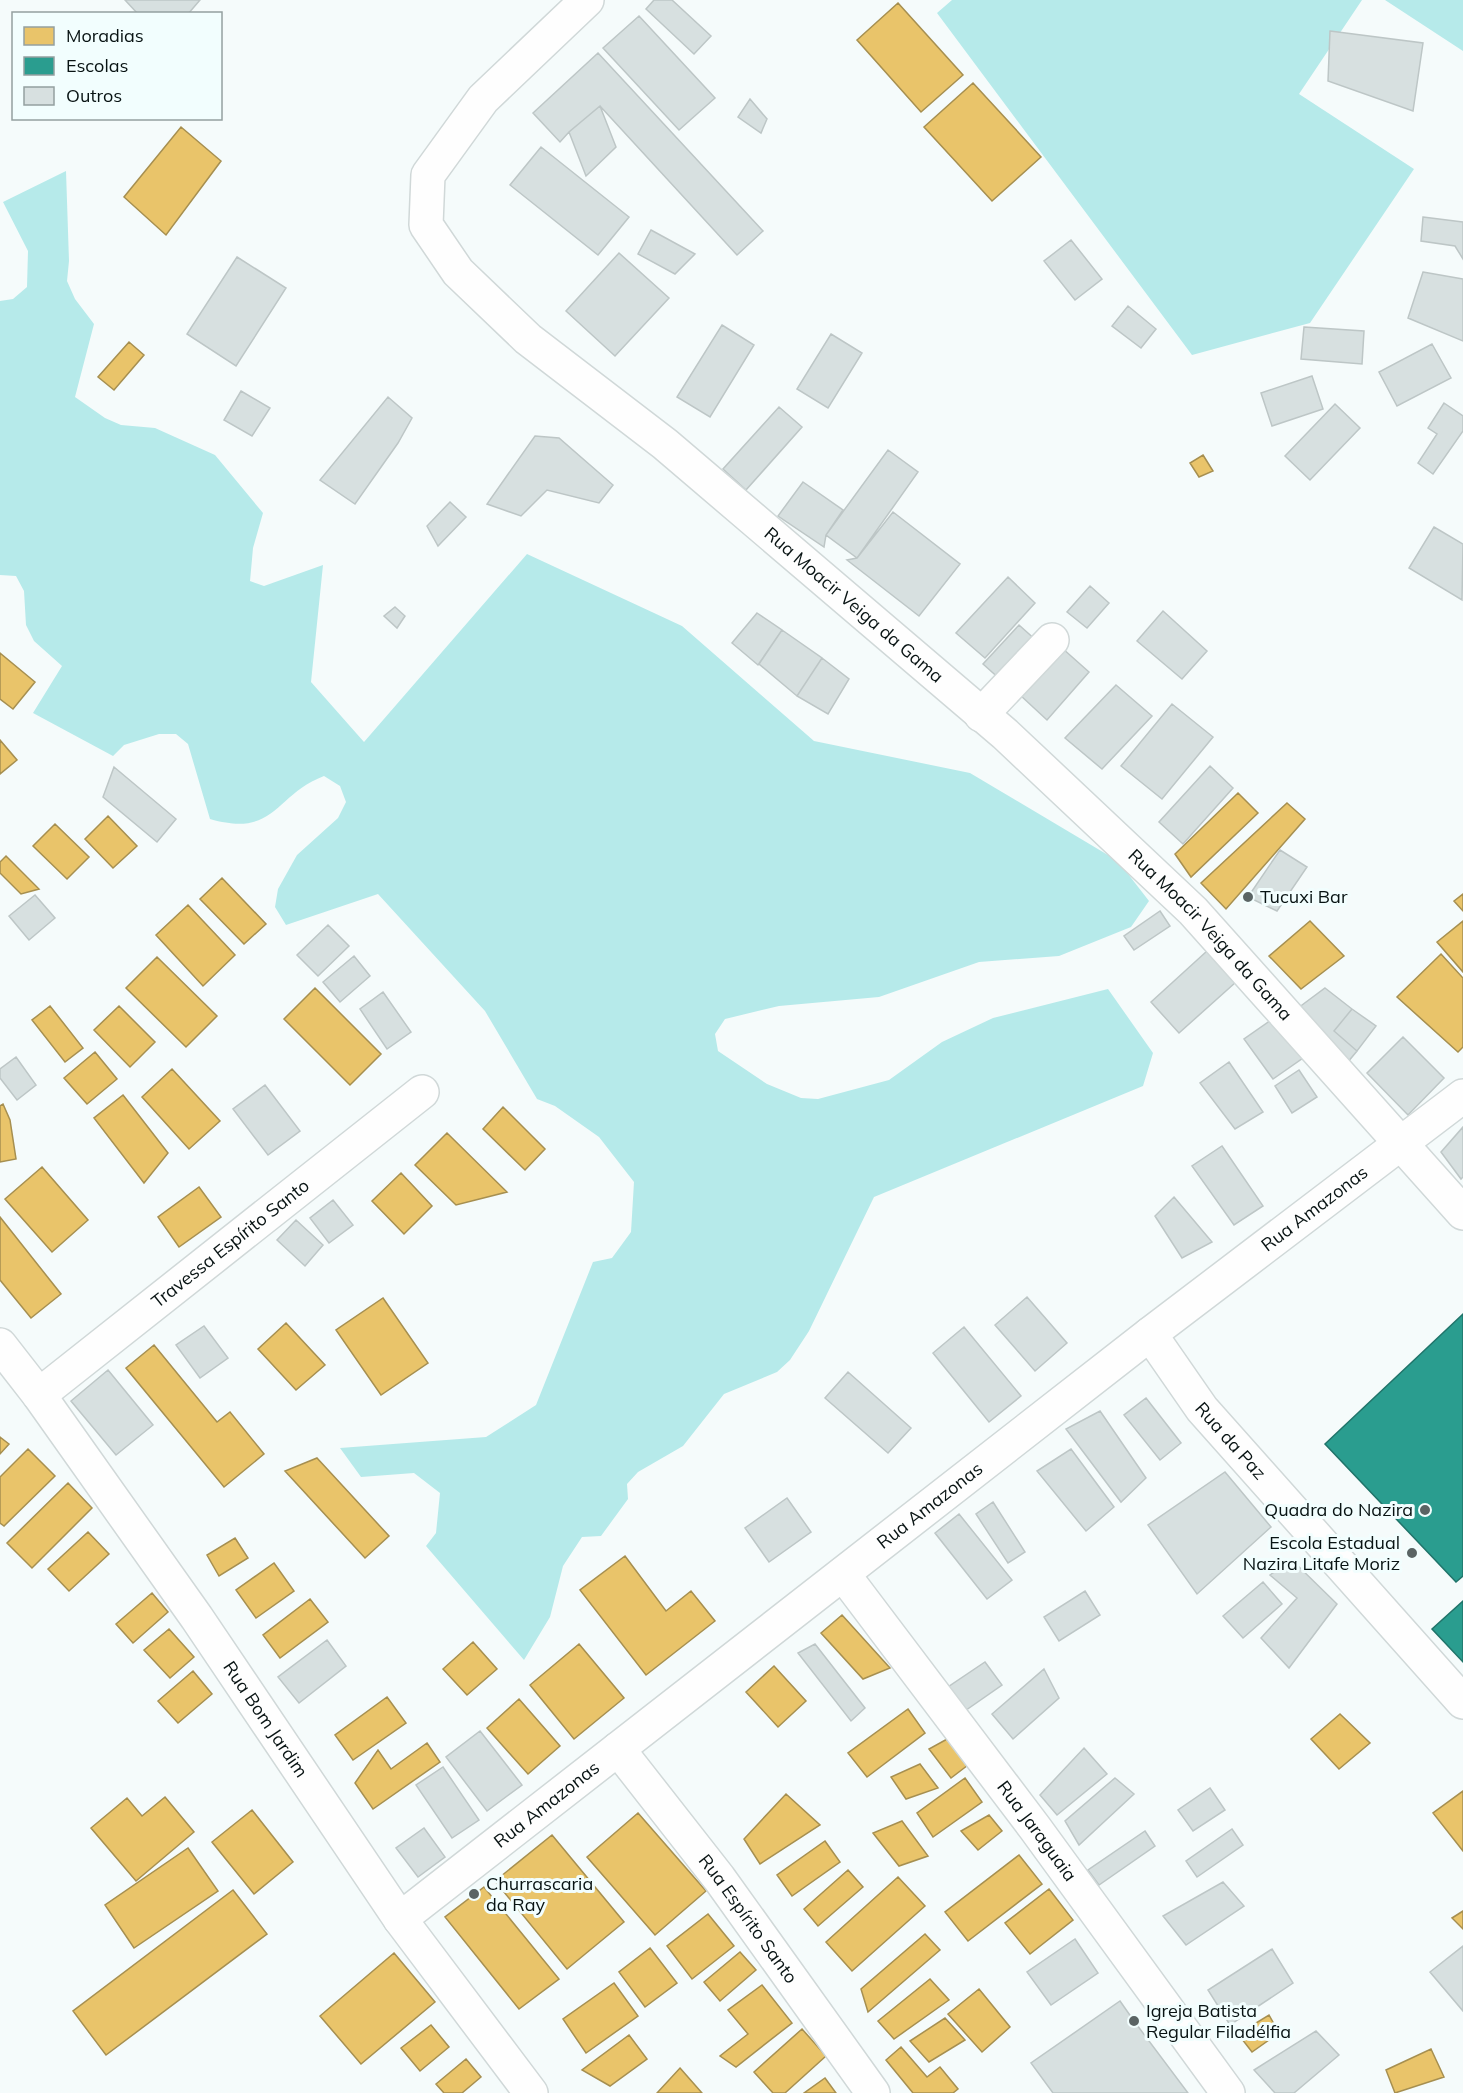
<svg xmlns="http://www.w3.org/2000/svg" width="1463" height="2093" font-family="Mulish,sans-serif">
	<rect width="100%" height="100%" fill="#f5fbfb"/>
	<path fill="#b6eaea" d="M952,0h410l-63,94 115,75 -104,154 -118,32 -255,-342z
		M1385,0h78v51z
		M66,171l3,90 -2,20 8,18 19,25 -19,73 30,21 16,7 34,3 60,27 48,58 -10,35 -3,33 14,5 59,-21 -12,117 53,60 163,-188 155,72 132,115 156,32 148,88 31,40 -18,26 -72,29 -80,6 -100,35 -100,9 -54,13 -10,15 3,17 49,33 34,14 17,1 71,-19 53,-38 51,-24 115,-29 45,64 -10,33 -269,111 -65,134 -19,29 -13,12 -53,22 -41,52 -45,26 -11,12 1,15 -27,37 -19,1 -19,29 -13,51 -26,43 -98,-114 10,-13 4,-40 -26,-20 -53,4 -21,-29 146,-11 50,-32 57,-143 19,-4 19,-26 3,-50 -35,-45 -44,-31 -18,-7 -52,-88 -107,-117 -92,31 -11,-18 3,-18 19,-34 41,-37 8,-16 -6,-16 -16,-10c-50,19 -48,62 -114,43l-22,-75 -12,-10h-17l-35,11 -11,11 -80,-43 29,-47 -28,-25 -8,-16 -2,-34 -8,-15 -16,-1v-274l13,-2 14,-12 1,-36 -25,-49z"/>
	<path fill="#e9c46a" stroke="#a68f50" stroke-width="1.5" d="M898,3l65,72 -42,37 -64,-72z
		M973,83l68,74 -49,44 -68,-74z
		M181,127l40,34 -55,74 -42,-38z
		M129,342l15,13 -30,35 -16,-13z
		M1203,455l10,16 -14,6 -9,-14z
		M0,653l35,29 -22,27 -13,-10z
		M0,740l17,20 -17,14z
		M1238,793l20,20 -67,64 -16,-23z
		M1287,803l18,16 -79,90 -25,-26z
		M108,816l29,30 -24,22 -28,-29z
		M55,824l34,33 -22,22 -34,-33z
		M6,856l33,33 -18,5 -21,-21v-11z
		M222,878l44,46 -22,20 -44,-45z
		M1463,894v17l-9,-10z
		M188,905l47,50 -32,31 -47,-51z
		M1310,921l34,35 -43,33 -32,-33z
		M1463,921v51l-26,-30z
		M1441,954l22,24v69l-5,5 -61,-55z
		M157,957l60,59 -31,31 -60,-59z
		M315,988l66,66 -31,31 -66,-66z
		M50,1006l33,42 -18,14 -33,-42z
		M119,1006l36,36 -25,25 -36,-37z
		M95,1052l22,27 -30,25 -23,-26z
		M172,1069l48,52 -31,28 -47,-52z
		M123,1095l45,58 -24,30 -50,-65z
		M3,1104l7,16 6,39 -16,3v-56z
		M503,1107l42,42 -20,21 -42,-41z
		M447,1133l60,59 -51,13 -41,-40z
		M42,1167l46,53 -36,32 -47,-53z
		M401,1173l31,33 -28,28 -32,-33z
		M199,1187l22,30 -42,30 -21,-30z
		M0,1217l61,77 -30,24 -31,-38z
		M383,1298l45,65 -47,32 -45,-65z
		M286,1323l39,42 -29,25 -38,-41z
		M154,1345l63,77 13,-10 34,42 -40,33 -98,-119z
		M0,1437l9,7 -9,10z
		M28,1449l27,27 -51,50 -4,-3v-46z
		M317,1458l72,78 -24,22 -80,-87z
		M68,1483l24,25 -60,60 -25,-25z
		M88,1532l21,22 -40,37 -21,-22z
		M235,1538l13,20 -29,18 -12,-21z
		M625,1556l41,55 25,-20 24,30 -69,54 -66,-85z
		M274,1563l20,28 -38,27 -20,-28z
		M152,1593l16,19 -35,31 -17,-19z
		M310,1599l18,23 -48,36 -17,-23z
		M842,1615l48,53 -27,11 -42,-46z
		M169,1629l25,28 -24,21 -26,-28z
		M473,1642l24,27 -30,26 -24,-26z
		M579,1644l45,54 -50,41 -44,-54z
		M774,1666l32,35 -28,26 -32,-35z
		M193,1671l19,23 -34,29 -20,-22z
		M387,1697l19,26 -53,37 -18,-25z
		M519,1699l41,47 -32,28 -41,-46z
		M908,1709l17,24 -58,44 -19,-24z
		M1340,1714l30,29 -31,26 -28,-30z
		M949,1738l23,24 -21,16 -22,-29z
		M427,1743l13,19 -67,47 -18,-26 23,-33 13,19z
		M920,1764l18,24 -32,11 -15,-22z
		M965,1778l17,24 -49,35 -16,-24z
		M1463,1791v60l-30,-38z
		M786,1794l34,31 -60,39 -16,-25z
		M165,1797l29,35 -58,49 -45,-53 36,-30 15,18z
		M252,1810l41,52 -39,32 -42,-52z
		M638,1813l68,78 -51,44 -68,-78z
		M989,1815l13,16 -24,19 -17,-19z
		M902,1821l26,35 -29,10 -26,-33z
		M552,1835l72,87 -57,47 -72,-88z
		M825,1841l15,21 -48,34 -15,-21z
		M188,1848l30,43 -84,57 -29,-43z
		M1019,1855l23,29 -74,57 -23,-29z
		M848,1870l15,17 -45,39 -14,-17z
		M898,1877l27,29 -73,65 -26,-29z
		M484,1887l75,92 -40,30 -74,-92z
		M1049,1889l24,31 -43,34 -25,-31z
		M233,1890l34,44 -161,121 -33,-44z
		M1463,1911v18l-11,-11z
		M708,1914l26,32 -42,33 -25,-33z
		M925,1934l15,16 -72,62 -7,-23z
		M650,1948l27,35 -32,24 -26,-35z
		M740,1952l16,18 -36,31 -16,-19z
		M394,1953l41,49 -74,62 -41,-48z
		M930,1979l19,21 -55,39 -16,-18z
		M614,1983l24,33 -52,37 -23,-34z
		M762,1985l30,38 -56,44 -16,-11 28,-22 -20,-24z
		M979,1989l31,38 -28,25 -34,-38z
		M1269,2015l10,18 -27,19 -14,-18z
		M945,2018l20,22 -36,22 -19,-21z
		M431,2025l18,22 -29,24 -19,-23z
		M802,2029l24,27 -41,37h-12l-19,-21z
		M629,2035l18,24 -37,27 -28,-16z
		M901,2047l26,30 13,-10 18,22 -5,4h-40l-27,-33z
		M1431,2049l13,28 -49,16 -9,-23z
		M466,2059l15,18 -19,16h-18l-8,-9z
		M680,2068l22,25h-45z
		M825,2078l11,15h-32z"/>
	<path fill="#2a9d8f" stroke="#20746a" stroke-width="1.5" d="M1463,1314v262l-7,6 -131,-138z
		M1463,1601v61l-31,-33z"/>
	<path fill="#d7e0e0" stroke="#bdc6c6" stroke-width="1.5" d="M125,0h75l-12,14h-50z
		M654,0h18l39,36 -17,18 -48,-45z
		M639,16l76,82 -36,32 -76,-82z
		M1330,31l93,12 -10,68 -85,-30z
		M598,53l165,178 -26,24 -137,-149 -31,26 -9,10 -27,-29z
		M750,99l17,20 -6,14 -23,-16z
		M600,106l16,41 -30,29 -17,-44z
		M541,147l88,70 -31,38 -88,-70z
		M1423,217l40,5v37l-8,-13 -34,-5z
		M651,230l44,24 -20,20 -37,-20z
		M1071,240l31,39 -27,21 -31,-39z
		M619,253l50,45 -54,58 -49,-45z
		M237,257l49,31 -50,78 -49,-32z
		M1423,272l40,7v62l-55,-23z
		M1128,306l28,23 -15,19 -29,-22z
		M722,325l32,20 -44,72 -33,-20z
		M1304,327l60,4 -2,33 -61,-5z
		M831,334l31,19 -34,55 -31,-19z
		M1432,344l19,34 -54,28 -18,-34z
		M1312,376l11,33 -51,17 -11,-33z
		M241,391l29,17 -18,28 -28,-16z
		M388,397l24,21 -14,25 -43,61 -35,-24z
		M1444,403l19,13v15l-30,43 -15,-11 19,-29 -9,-6z
		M1335,404l25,24 -50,52 -25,-24z
		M779,407l23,20 -56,63 -23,-21z
		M535,436l24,2 54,47 -14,18 -52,-13 -26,26 -34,-12z
		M888,450l30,22 -61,86 -31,-23z
		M803,482l40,28 -17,25 -2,12 -46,-31z
		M450,502l16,15 -28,29 -11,-20z
		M893,512l67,52 -41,52 -72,-56 10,-2z
		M1434,527l29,17 -1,56 -53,-32z
		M1008,577l27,26 -50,55 -29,-25z
		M1090,586l19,17 -22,25 -20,-16z
		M395,607l10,9 -8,12 -13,-12z
		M1163,611l44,40 -25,28 -45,-38z
		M757,613l25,17 -24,35 -26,-22z
		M1019,625l19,17 -36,39 -19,-17z
		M782,630l40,28 -25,38 -38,-32z
		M1062,648l27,24 -42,48 -27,-25z
		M822,658l27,21 -21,35 -31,-18z
		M1116,685l36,31 -50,53 -37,-31z
		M1172,704l41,33 -51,62 -41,-33z
		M1210,766l23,22 -50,56 -24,-22z
		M114,767l62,52 -19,23 -54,-45z
		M1280,850l27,17 -30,44 -29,-14z
		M35,895l20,23 -26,22 -20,-24z
		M1160,911l10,15 -36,24 -10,-14z
		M328,925l21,21 -31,30 -21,-21z
		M1207,951l29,31 -57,51 -28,-31z
		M354,956l16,20 -30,26 -17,-20z
		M1325,988l27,21 -18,22 23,20 -10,12 -49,-55z
		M383,992l28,40 -24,17 -27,-40z
		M1352,1009l24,17 -19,25 -23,-20z
		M1274,1018l29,40 -30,21 -29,-40z
		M1403,1037l41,41 -36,37 -41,-42z
		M16,1057l20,28 -19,15 -17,-22v-9z
		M1229,1062l34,50 -28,17 -35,-46z
		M1299,1070l18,27 -25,16 -17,-27z
		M265,1085l35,46 -32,24 -35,-46z
		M1463,1127v50l-2,2 -20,-27z
		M1222,1146l41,60 -29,19 -42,-59z
		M1174,1197l38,45 -30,16 -27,-42z
		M333,1200l20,25 -24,18 -19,-25z
		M296,1220l27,25 -18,21 -28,-26z
		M1027,1297l40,46 -32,28 -40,-46z
		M204,1326l24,32 -28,20 -24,-33z
		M964,1327l57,69 -32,26 -56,-69z
		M108,1370l45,55 -37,30 -45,-54z
		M848,1372l63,56 -23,25 -63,-55z
		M1146,1398l35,45 -21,17 -36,-45z
		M1100,1411l46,67 -25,24 -55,-73z
		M1071,1449l43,58 -28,24 -49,-60z
		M1225,1472l46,55 -74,67 -49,-69z
		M787,1498l24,34 -42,30 -24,-34z
		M993,1502l32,50 -17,11 -32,-49z
		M959,1514l53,66 -25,19 -52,-66z
		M1292,1560l45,44 -48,64 -28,-30 36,-40 -27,-23z
		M1263,1582l19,22 -39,34 -20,-22z
		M1085,1591l15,24 -41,26 -15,-24z
		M327,1640l19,26 -47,37 -21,-26z
		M815,1644l50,64 -14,13 -53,-68z
		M985,1662l17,23 -43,30 -17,-24z
		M1044,1669l15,29 -46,41 -21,-25z
		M480,1731l42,54 -35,26 -41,-54z
		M1084,1748l23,26 -50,41 -17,-20z
		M443,1767l36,53 -27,18 -36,-53z
		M1115,1778l19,16 -55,51 -14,-24z
		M1210,1788l15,22 -32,21 -15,-21z
		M424,1828l21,29 -27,20 -22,-29z
		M1232,1829l11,16 -46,32 -11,-16z
		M1145,1831l10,15 -56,39 -11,-15z
		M1223,1882l21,24 -58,39 -23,-29z
		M1075,1939l23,34 -47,32 -24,-33z
		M1463,1946v65l-33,-39z
		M1272,1949l21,34 -63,42 -22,-35z
		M1120,2001l14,20 54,72h-135l-22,-30z
		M1316,2031l23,24 -45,38h-19l-21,-23z"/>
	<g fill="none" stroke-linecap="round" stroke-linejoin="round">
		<g stroke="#d0d8d8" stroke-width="36">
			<g id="minor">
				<path id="s1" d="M587,0l-104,99 -55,76 -2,50 32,47 70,67 137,105 340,290 188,177 270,302"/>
				<path d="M981,715l71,-75"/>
				<path id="s2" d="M1150,1334l52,75 261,293"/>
				<path id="s3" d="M0,1345l39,50 158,223 203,301 131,174"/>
				<path id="s4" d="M39,1395l383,-303"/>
				<path id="s5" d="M843,1574l192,254 193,265"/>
				<path id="s6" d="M618,1749l101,129 154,215"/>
				<path id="s7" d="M400,1919l750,-585 313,-238"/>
			</g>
		</g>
		<use href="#minor" stroke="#fefefe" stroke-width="33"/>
	</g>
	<g fill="#5b6464" stroke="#f2fefe" stroke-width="2">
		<circle cx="1248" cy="897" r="6"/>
		<circle cx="1425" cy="1510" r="6"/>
		<circle cx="1412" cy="1553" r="6"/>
		<circle cx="474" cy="1894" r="6"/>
		<circle cx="1134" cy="2021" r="6"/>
	</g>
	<g text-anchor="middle" stroke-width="6" stroke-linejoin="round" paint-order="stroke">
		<g font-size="18" fill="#081313" stroke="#f2fefe">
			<text dy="6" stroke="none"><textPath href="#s1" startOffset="862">Rua Moacir Veiga da Gama</textPath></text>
			<text dy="6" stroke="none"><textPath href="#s1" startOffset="1348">Rua Moacir Veiga da Gama</textPath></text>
			<text dy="6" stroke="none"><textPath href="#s7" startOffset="1158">Rua Amazonas</textPath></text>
			<text dy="6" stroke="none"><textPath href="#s4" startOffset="244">Travessa Espírito Santo</textPath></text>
			<text dy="6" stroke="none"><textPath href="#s2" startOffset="134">Rua da Paz</textPath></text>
			<text dy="6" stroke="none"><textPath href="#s7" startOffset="672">Rua Amazonas</textPath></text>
			<text dy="6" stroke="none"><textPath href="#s3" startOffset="459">Rua Bom Jardim</textPath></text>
			<text dy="6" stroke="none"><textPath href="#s7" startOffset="186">Rua Amazonas</textPath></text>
			<text dy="6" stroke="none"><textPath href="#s5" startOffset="322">Rua Jaraguaia</textPath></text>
			<text dy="6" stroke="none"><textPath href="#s6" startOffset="214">Rua Espírito Santo</textPath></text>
		</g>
		<g font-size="18" fill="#081313" stroke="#f2fefe" text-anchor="start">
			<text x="1260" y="903">Tucuxi Bar</text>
			<text x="1413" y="1516" text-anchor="end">Quadra do Nazira</text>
			<text x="1400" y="1549" text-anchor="end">Escola Estadual<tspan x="1400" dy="21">Nazira Litafe Moriz</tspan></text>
			<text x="486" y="1890">Churrascaria<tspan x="486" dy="21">da Ray</tspan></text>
			<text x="1146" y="2017">Igreja Batista<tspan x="1146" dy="21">Regular Filadélfia</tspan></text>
		</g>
	</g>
	<rect x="12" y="12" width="210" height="108" fill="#f2fefe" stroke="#94a0a0" stroke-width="1.5"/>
	<rect x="24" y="27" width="30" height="18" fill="#e9c46a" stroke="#94a0a0" stroke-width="1.5"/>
	<text x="66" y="42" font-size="18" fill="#081313">Moradias</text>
	<rect x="24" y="57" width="30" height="18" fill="#2a9d8f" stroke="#94a0a0" stroke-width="1.5"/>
	<text x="66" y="72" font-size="18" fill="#081313">Escolas</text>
	<rect x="24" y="87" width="30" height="18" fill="#d7e0e0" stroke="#94a0a0" stroke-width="1.5"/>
	<text x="66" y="102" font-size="18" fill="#081313">Outros</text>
</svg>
